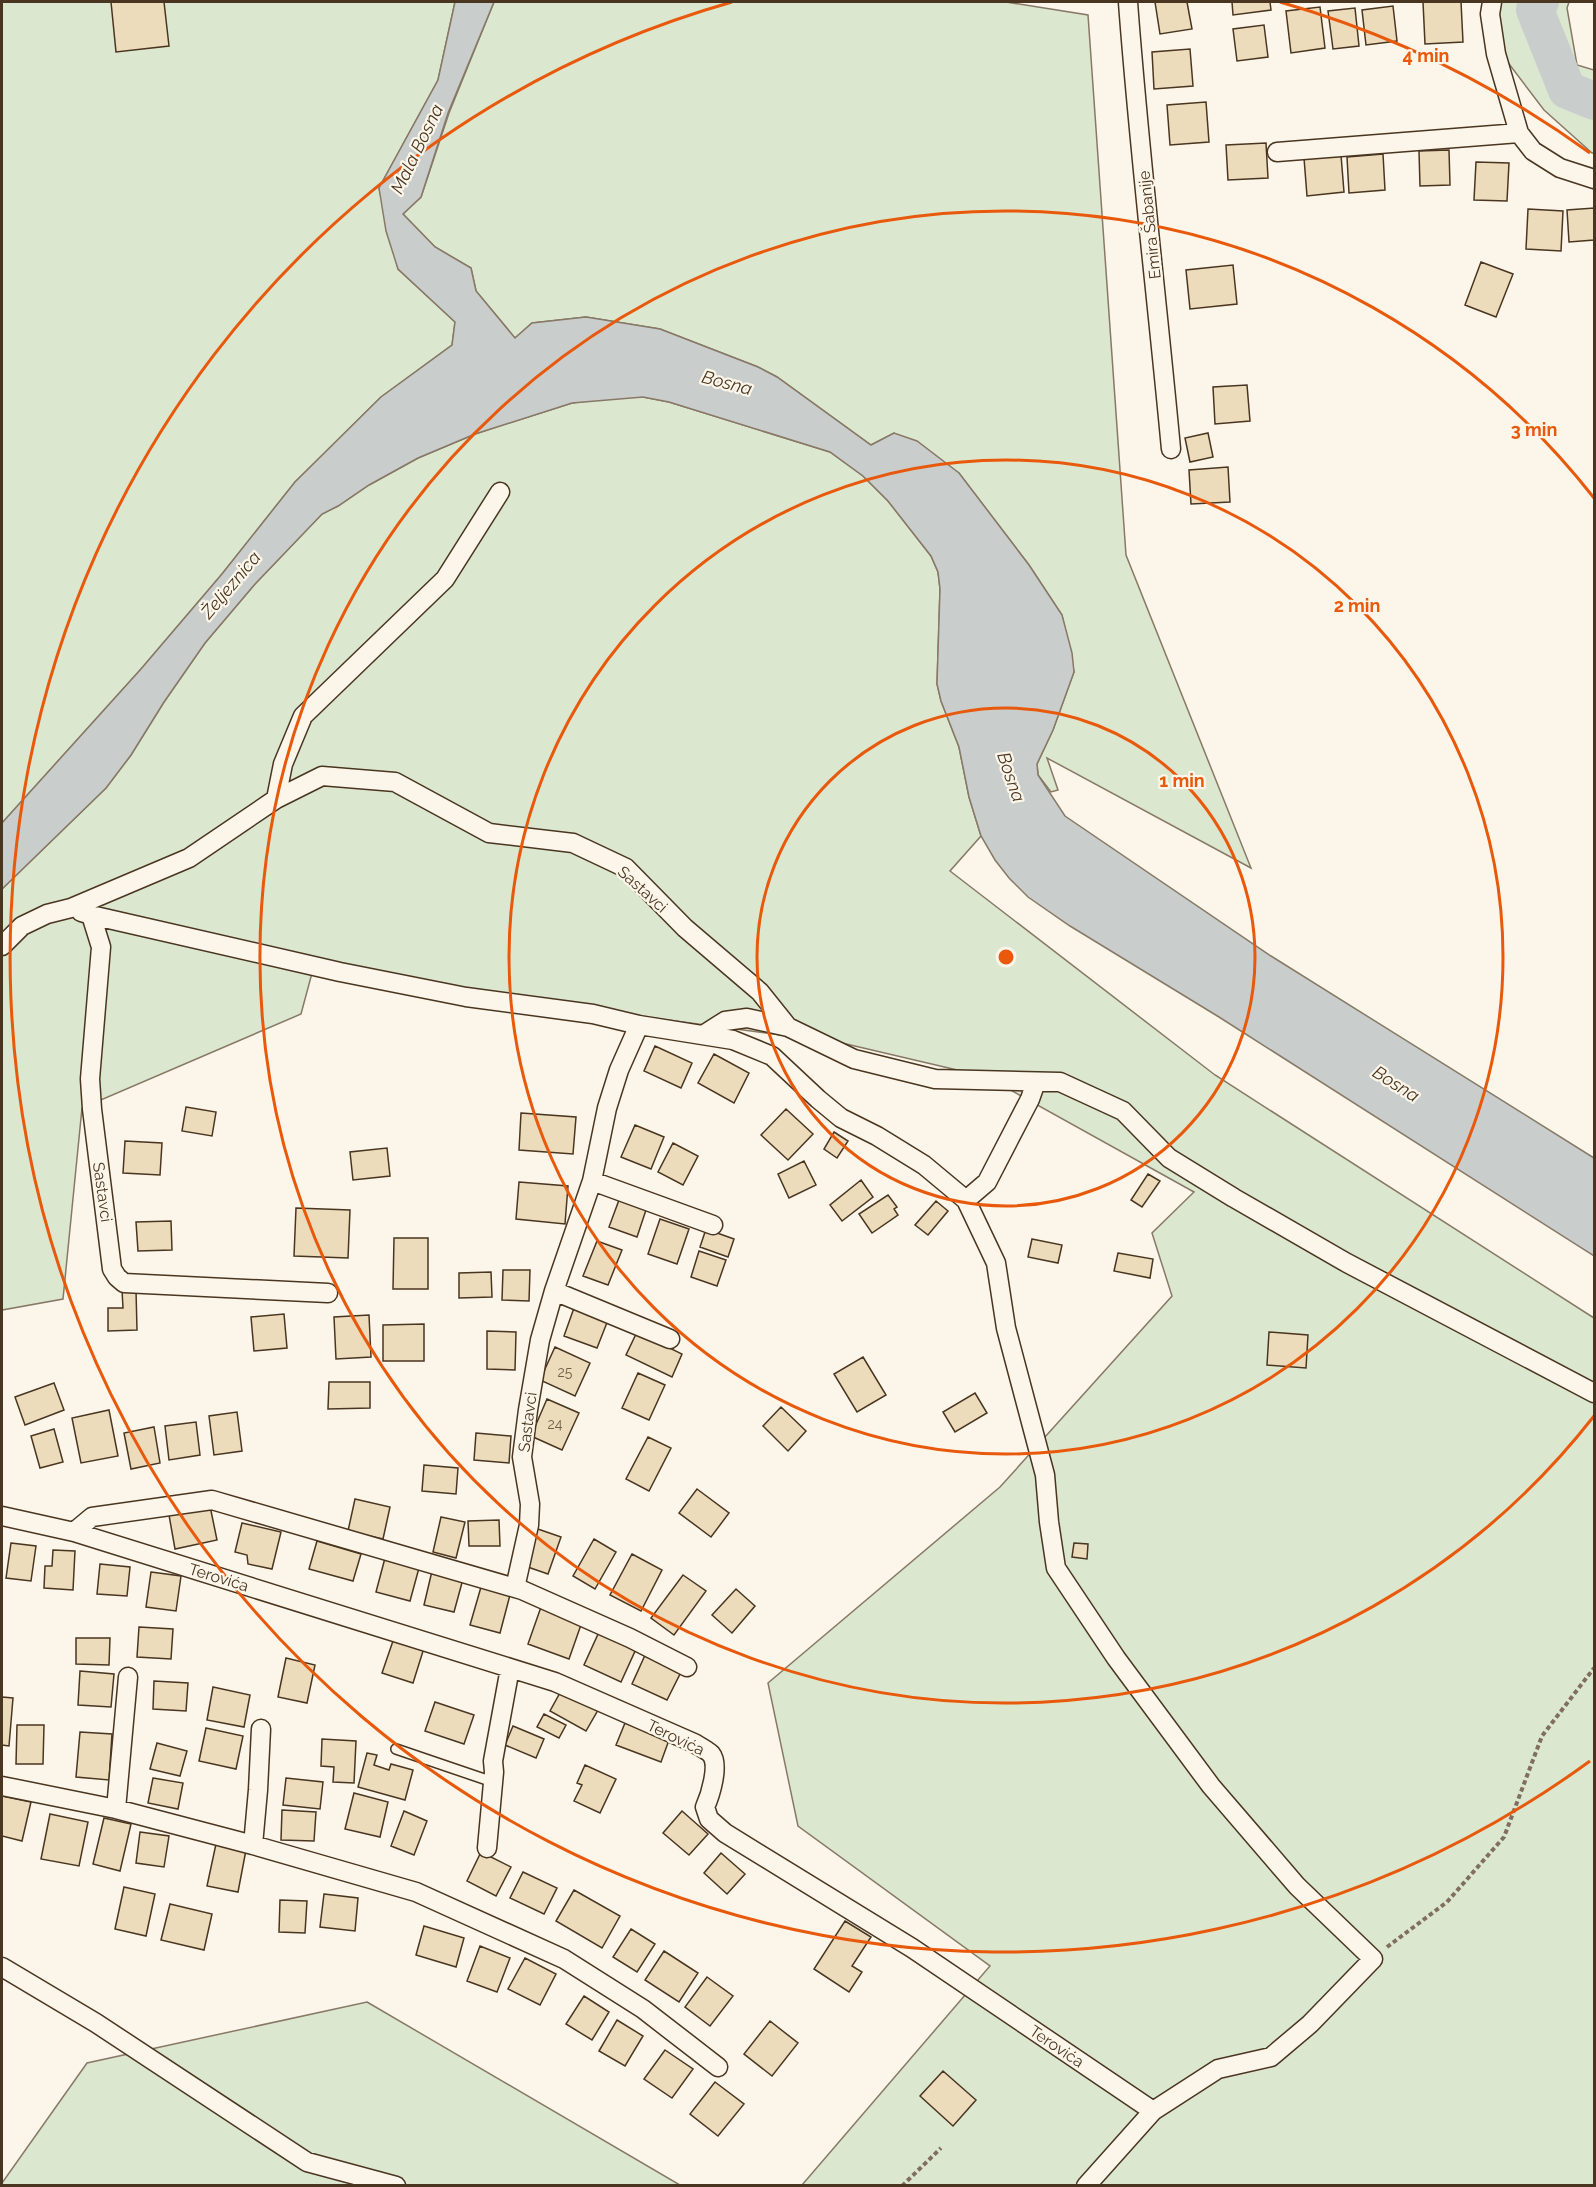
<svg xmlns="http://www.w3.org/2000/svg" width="1596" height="2187" font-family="Raleway,sans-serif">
	<rect width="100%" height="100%" fill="#fbf6e9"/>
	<path fill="#dce7d0" stroke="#887966" stroke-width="1.5" d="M2,2h453l-17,78 -59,108 19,81 57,53 -3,23 -71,52 -86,85 -73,92 -81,95 -139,154z
		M494,2h512l82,13 38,540 125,313 -204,-110 11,32 -7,2 -13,-17 -1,-11 16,-34 21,-58 -12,-57 -33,-50 -70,-92 -65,-40 -23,12 -94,-68 -19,-10 -98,-38 -74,-12 -54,6 -17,15 -39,-47 -5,-23 -36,-21 -32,-33 18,-17 28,-84z
		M1497,2h72l-2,6 10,57 17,5v83h-2l-48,-43 -41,-54z
		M619,397h24l26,5 161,50 33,24 25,25 43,55 7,16 2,17 -3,95 4,17 18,46 10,50 12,39 -31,35 265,204 379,243v867h-792l188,-219 -192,-140 -30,-143 232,-196 172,-191 -20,-63 42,-41 -207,-115 -145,-34 -530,-70 -11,41 -219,94 -19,191 -61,11v-421l104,-101 25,-33 33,-53 41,-59 50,-59 67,-70 16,-8 31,-21 49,-27 57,-24 97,-31z
		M367,2002l313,183 -678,1v-3l85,-120z"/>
	<path fill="#c9cecd" stroke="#887966" stroke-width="1.5" d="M455,2h39l-46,111 -27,84 -18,17 32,33 36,21 5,23 39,47 17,-15 54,-6 74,12 98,38 19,10 94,68 23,-12 23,8 42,32 70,92 33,50 10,38 2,19 -21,58 -16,34 1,11 27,41 206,140 323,202v98l-375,-239 -149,-91 -42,-29 -19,-19 -14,-18 -14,-24 -12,-39 -10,-50 -18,-46 -4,-17 3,-95 -2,-17 -7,-16 -43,-55 -25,-25 -33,-24 -161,-50 -26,-5 -71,6 -97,31 -57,24 -49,27 -31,21 -16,8 -67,70 -50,59 -41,59 -33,53 -25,33 -104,101v-66l139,-154 81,-95 73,-92 86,-85 71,-52 3,-23 -57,-53 -12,-38 -7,-43 59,-108z"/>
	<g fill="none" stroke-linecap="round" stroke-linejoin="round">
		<path stroke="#c9cecd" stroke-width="38" d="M1540,2l-5,8 32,80 27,11"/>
	</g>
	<path fill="#ecdcbc" stroke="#4a3520" stroke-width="1.5" d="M111,2h53l5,44 -53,6z
		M1155,2h32l5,27 -32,5z
		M1232,2h38l1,8 -38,5z
		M1423,2h38l2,40 -38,2z
		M1393,6l4,35 -31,4 -4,-35z
		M1320,7l5,41 -34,5 -5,-42z
		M1355,8l4,38 -26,3 -5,-38z
		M1264,25l4,32 -31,4 -4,-32z
		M1190,49l3,37 -39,3 -2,-37z
		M1206,102l3,40 -39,3 -3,-40z
		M1266,143l2,35 -40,2 -2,-35z
		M1449,150l1,35 -30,1 -1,-35z
		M1383,154l2,36 -36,3 -2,-36z
		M1341,155l3,37 -37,4 -3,-38z
		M1476,162l33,1 -2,38 -33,-1z
		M1594,208v32l-25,2 -2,-32z
		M1528,209l35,2 -2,40 -35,-2z
		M1481,262l32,12 -17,43 -31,-12z
		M1233,265l4,39 -47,5 -4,-39z
		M1247,385l3,36 -35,3 -2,-37z
		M1208,433l5,24 -23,5 -5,-24z
		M1228,467l2,35 -39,2 -2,-34z
		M655,1046l37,17 -11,25 -37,-17z
		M714,1054l35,19 -15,30 -36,-20z
		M186,1107l30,5 -4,24 -30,-5z
		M786,1109l27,25 -25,26 -27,-25z
		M521,1113l55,4 -3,37 -54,-4z
		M635,1125l29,12 -13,32 -30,-12z
		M834,1132l14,9 -11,17 -13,-9z
		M125,1141l37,2 -2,32 -37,-2z
		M673,1143l25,13 -15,29 -25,-13z
		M387,1148l3,28 -37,4 -3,-28z
		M804,1161l12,24 -27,13 -11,-24z
		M1148,1174l12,7 -18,26 -11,-7z
		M861,1180l12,17 -31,24 -12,-16z
		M519,1182l49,4 -3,38 -49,-5z
		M888,1195l9,12 -3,2 4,6 -26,18 -13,-19z
		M619,1200l27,10 -9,27 -28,-10z
		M936,1201l12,10 -20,24 -13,-10z
		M296,1208l54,2 -2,48 -54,-2z
		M660,1219l29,10 -12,35 -29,-10z
		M171,1221l1,29 -34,1 -2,-29z
		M706,1229l28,10 -6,18 -28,-10z
		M394,1238h34v51h-35z
		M1032,1239l30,6 -4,18 -30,-6z
		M597,1241l25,9 -14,35 -25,-9z
		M699,1251l27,9 -9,26 -26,-9z
		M1118,1253l35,6 -3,19 -36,-7z
		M503,1270h27l-1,31 -27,-1z
		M491,1272l1,25 -33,1v-25z
		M122,1290h14l1,40 -29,1v-23h15z
		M574,1308l34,12 -11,28 -33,-12z
		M284,1314l3,34 -33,3 -3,-34z
		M369,1315l2,42 -35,2 -2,-42z
		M424,1324v37h-41v-36z
		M487,1331l29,1 -1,38 -28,-1z
		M637,1332l45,22 -10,23 -46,-22z
		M1269,1332l39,3 -2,33 -39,-3z
		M555,1347l35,16 -15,33 -35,-16z
		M863,1357l23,38 -29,17 -23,-38z
		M638,1373l27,12 -16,35 -27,-12z
		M329,1382h41v26l-42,1z
		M54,1383l10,27 -39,15 -10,-28z
		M975,1393l12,20 -32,19 -12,-20z
		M547,1399l32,14 -17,37 -31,-14z
		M781,1407l25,24 -18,20 -25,-25z
		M109,1410l9,46 -37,7 -9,-45z
		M237,1412l5,39 -28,4 -5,-39z
		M196,1422l4,33 -31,5 -4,-34z
		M154,1427l6,36 -29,6 -7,-36z
		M54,1429l9,33 -23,6 -9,-32z
		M476,1433l35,3 -2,27 -35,-3z
		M648,1437l23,11 -22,43 -23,-12z
		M424,1465l34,3 -2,26 -34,-3z
		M697,1489l32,24 -18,24 -32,-24z
		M355,1499l35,8 -7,32 -35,-8z
		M210,1506l7,34 -42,9 -6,-34z
		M441,1517l24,5 -9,36 -23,-6z
		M499,1520l1,26h-31l-1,-25z
		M242,1523l39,9 -9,37 -24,-5 -1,-9 -12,-3z
		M535,1528l26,9 -13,37 -26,-9z
		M594,1539l22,13 -21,37 -22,-13z
		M317,1541l44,13 -8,27 -44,-12z
		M11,1543l25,3 -5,35 -25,-3z
		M1074,1543l14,1 -1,15 -15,-2z
		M53,1550l22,1 -2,39 -29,-2 1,-22h7z
		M632,1554l30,16 -21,41 -31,-16z
		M385,1558l34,10 -9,33 -34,-9z
		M100,1564l30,3 -3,29 -30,-2z
		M432,1571l31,8 -9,33 -30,-7z
		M151,1572l30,4 -5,35 -30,-4z
		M683,1575l23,16 -32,44 -23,-17z
		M481,1587l29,8 -10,38 -30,-8z
		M736,1589l19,17 -23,27 -20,-18z
		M541,1607l41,15 -13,37 -41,-15z
		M139,1627l34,2 -2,30 -34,-2z
		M599,1632l37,17 -15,33 -37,-17z
		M76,1638h34l-1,27 -33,-1z
		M394,1638l30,10 -11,35 -31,-10z
		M646,1653l36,17 -15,30 -35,-16z
		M286,1658l29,7 -8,38 -29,-6z
		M80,1671l34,3 -3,33 -33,-2z
		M154,1681l34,2 -2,28 -33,-2z
		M213,1687l37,8 -6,32 -37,-7z
		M561,1691l37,19 -12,21 -36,-20z
		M2,1697l11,1 -4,48 -7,-1z
		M435,1702l39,13 -10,29 -39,-13z
		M544,1714l22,11 -7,13 -22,-11z
		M625,1723l44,17 -8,22 -45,-17z
		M17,1725h27l-1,39h-27z
		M513,1726l31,13 -8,19 -31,-13z
		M206,1728l37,8 -7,33 -37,-8z
		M80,1732l32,2 -3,46 -33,-3z
		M322,1739l34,2 -2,42 -21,-1 1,-15 -13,-1z
		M157,1743l30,8 -7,25 -30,-7z
		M367,1753l10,2 -3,10 15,5 2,-6 22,6 -8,30 -47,-13z
		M585,1765l31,14 -16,34 -26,-12 8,-16 -5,-2z
		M153,1778l30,5 -5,26 -30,-6z
		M286,1778l37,4 -3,27 -37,-4z
		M354,1793l34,9 -8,35 -35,-8z
		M2,1796l29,6 -9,39 -20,-5z
		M282,1810l34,2 -2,29 -33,-1z
		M404,1811l23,10 -13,34 -23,-9z
		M682,1811l26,23 -19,21 -26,-22z
		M50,1814l38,8 -9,44 -38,-7z
		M104,1818l27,6 -11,47 -27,-7z
		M140,1832l29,4 -5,31 -28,-4z
		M216,1844l30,6 -8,42 -31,-6z
		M481,1852l30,15 -15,29 -29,-15z
		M721,1853l24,21 -18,20 -23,-21z
		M523,1872l34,16 -13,26 -34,-16z
		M124,1887l31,7 -9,42 -31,-7z
		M574,1890l46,26 -18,32 -46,-27z
		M324,1894l34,4 -3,33 -35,-4z
		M280,1900l27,1 -2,32 -26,-1z
		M170,1904l42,10 -8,36 -43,-10z
		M845,1921l26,16 -19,29 10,6 -13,20 -35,-23z
		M424,1926l40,12 -8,29 -40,-12z
		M631,1929l24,15 -18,28 -24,-15z
		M480,1946l30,12 -13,34 -30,-11z
		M664,1951l34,22 -19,29 -34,-22z
		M525,1958l31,16 -16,31 -32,-16z
		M707,1977l26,19 -23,30 -25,-19z
		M584,1996l25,16 -17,28 -26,-16z
		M617,2020l26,16 -18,30 -26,-15z
		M770,2021l28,22 -26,33 -28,-22z
		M665,2050l28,19 -21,29 -28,-19z
		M943,2071l33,29 -23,26 -33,-30z
		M715,2082l29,22 -26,32 -28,-22z"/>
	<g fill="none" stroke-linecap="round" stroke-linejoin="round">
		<g stroke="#4a3520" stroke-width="12">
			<path id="lane" d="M396,1749l97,33"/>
		</g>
		<g stroke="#4a3520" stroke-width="21">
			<path id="street" d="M1128,2c11,149 29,297 43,447
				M1492,2l-2,12 6,40 23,79 14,18 27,17 34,11
				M1277,152l242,-19
				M276,799l7,-35 20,-48 142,-137 55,-87
				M81,912l10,3 10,32 -11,132 2,30 20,160 5,8 7,6 204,10
				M91,915l249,57 126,25 127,17 46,11 94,15 39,16 46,43 23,19 36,18 47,29 42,35 30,63 10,65 39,147 4,47 7,46 60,90 95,128 86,100 76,73 -63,65 -39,33 -53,12 -65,42 -67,75
				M2,946l20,-20 25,-12 24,-6 118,-50 87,-59 46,-23 73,6 94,51 84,10 53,25 59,60 75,64 28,35
				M703,1035l22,-14 22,-3 41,9 66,32 81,20 125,3 63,29 46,47 65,40 113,65 247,130
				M592,1181l121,44
				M966,1200l21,-18 43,-83 6,-17
				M554,1291l116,48
				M2,1516l72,16 481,150 139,61c5,3 13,7 17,11 9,11 -1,42 -6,53l4,12 16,14 187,115 241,163
				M74,1532l18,-15 120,-17 310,90 108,48 57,29
				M515,1588l14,-63 1,-21 -8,-47 6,-47 12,-70 14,-49 38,-110 15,-73 12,-38 20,-45
				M2,1786l114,23 137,36 163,47 148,67 79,50 75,58
				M116,1809l12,-132
				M253,1845l5,-55 3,-61
				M487,1848l7,-76 -1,-11 17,-93
				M2,1967l94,56 211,139 89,24"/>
		</g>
		<path stroke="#7f6f5c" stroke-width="4" stroke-dasharray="4.5 3" stroke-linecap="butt" d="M1387,1947l60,-45 57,-65 38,-101 52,-68
			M902,2186l39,-38"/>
		<use href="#lane" stroke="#fbf6e9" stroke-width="9"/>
		<use href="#street" stroke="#fbf6e9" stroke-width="18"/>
	</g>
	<g fill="none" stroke="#e8590c" stroke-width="3">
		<circle cx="1006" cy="957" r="249"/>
		<circle cx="1006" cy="957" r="497"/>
		<path d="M1594 1416A746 746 0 1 1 1594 498"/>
		<path d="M1590 1761A994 994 0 1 1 732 2M1280 2A994 994 0 0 1 1590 153"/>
	</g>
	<g text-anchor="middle" stroke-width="4.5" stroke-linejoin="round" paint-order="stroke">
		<g font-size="14" fill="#725f47">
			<text x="565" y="1377">25</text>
			<text x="555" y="1429">24</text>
		</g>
		<g font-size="16" fill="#4a3520" stroke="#fbf6e9">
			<text transform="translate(1149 225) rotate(-96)" y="6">Emira Šabanije</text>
			<text transform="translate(643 889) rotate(42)" y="6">Sastavci</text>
			<text transform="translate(103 1192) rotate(82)" y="6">Sastavci</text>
			<text transform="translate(527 1422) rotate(-83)" y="6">Sastavci</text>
			<text transform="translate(219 1577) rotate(17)" y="6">Terovića</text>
			<text transform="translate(676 1737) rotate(26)" y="6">Terovića</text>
			<text transform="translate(1057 2046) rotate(34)" y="6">Terovića</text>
		</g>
		<g font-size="18" font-style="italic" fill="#4a3520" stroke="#fbf6e9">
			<text transform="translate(417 149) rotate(-64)" y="6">Mala Bosna</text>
			<text transform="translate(727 383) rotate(15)" y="6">Bosna</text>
			<text transform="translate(231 585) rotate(-50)" y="6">Željeznica</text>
			<text transform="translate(1011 777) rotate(71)" y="6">Bosna</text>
			<text transform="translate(1396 1084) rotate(32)" y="6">Bosna</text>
		</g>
	</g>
	<circle cx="1006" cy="957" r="9" fill="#e8590c" stroke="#fbf6e9" stroke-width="3"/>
	<g font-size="18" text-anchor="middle" font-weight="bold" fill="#e8590c" stroke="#fbf6e9" stroke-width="4.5" stroke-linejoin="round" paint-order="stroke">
		<text x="1426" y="62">4 min</text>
		<text x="1534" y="436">3 min</text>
		<text x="1357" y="612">2 min</text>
		<text x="1182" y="787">1 min</text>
	</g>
	<rect width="1596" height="2187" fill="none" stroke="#4a3520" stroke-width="6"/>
</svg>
